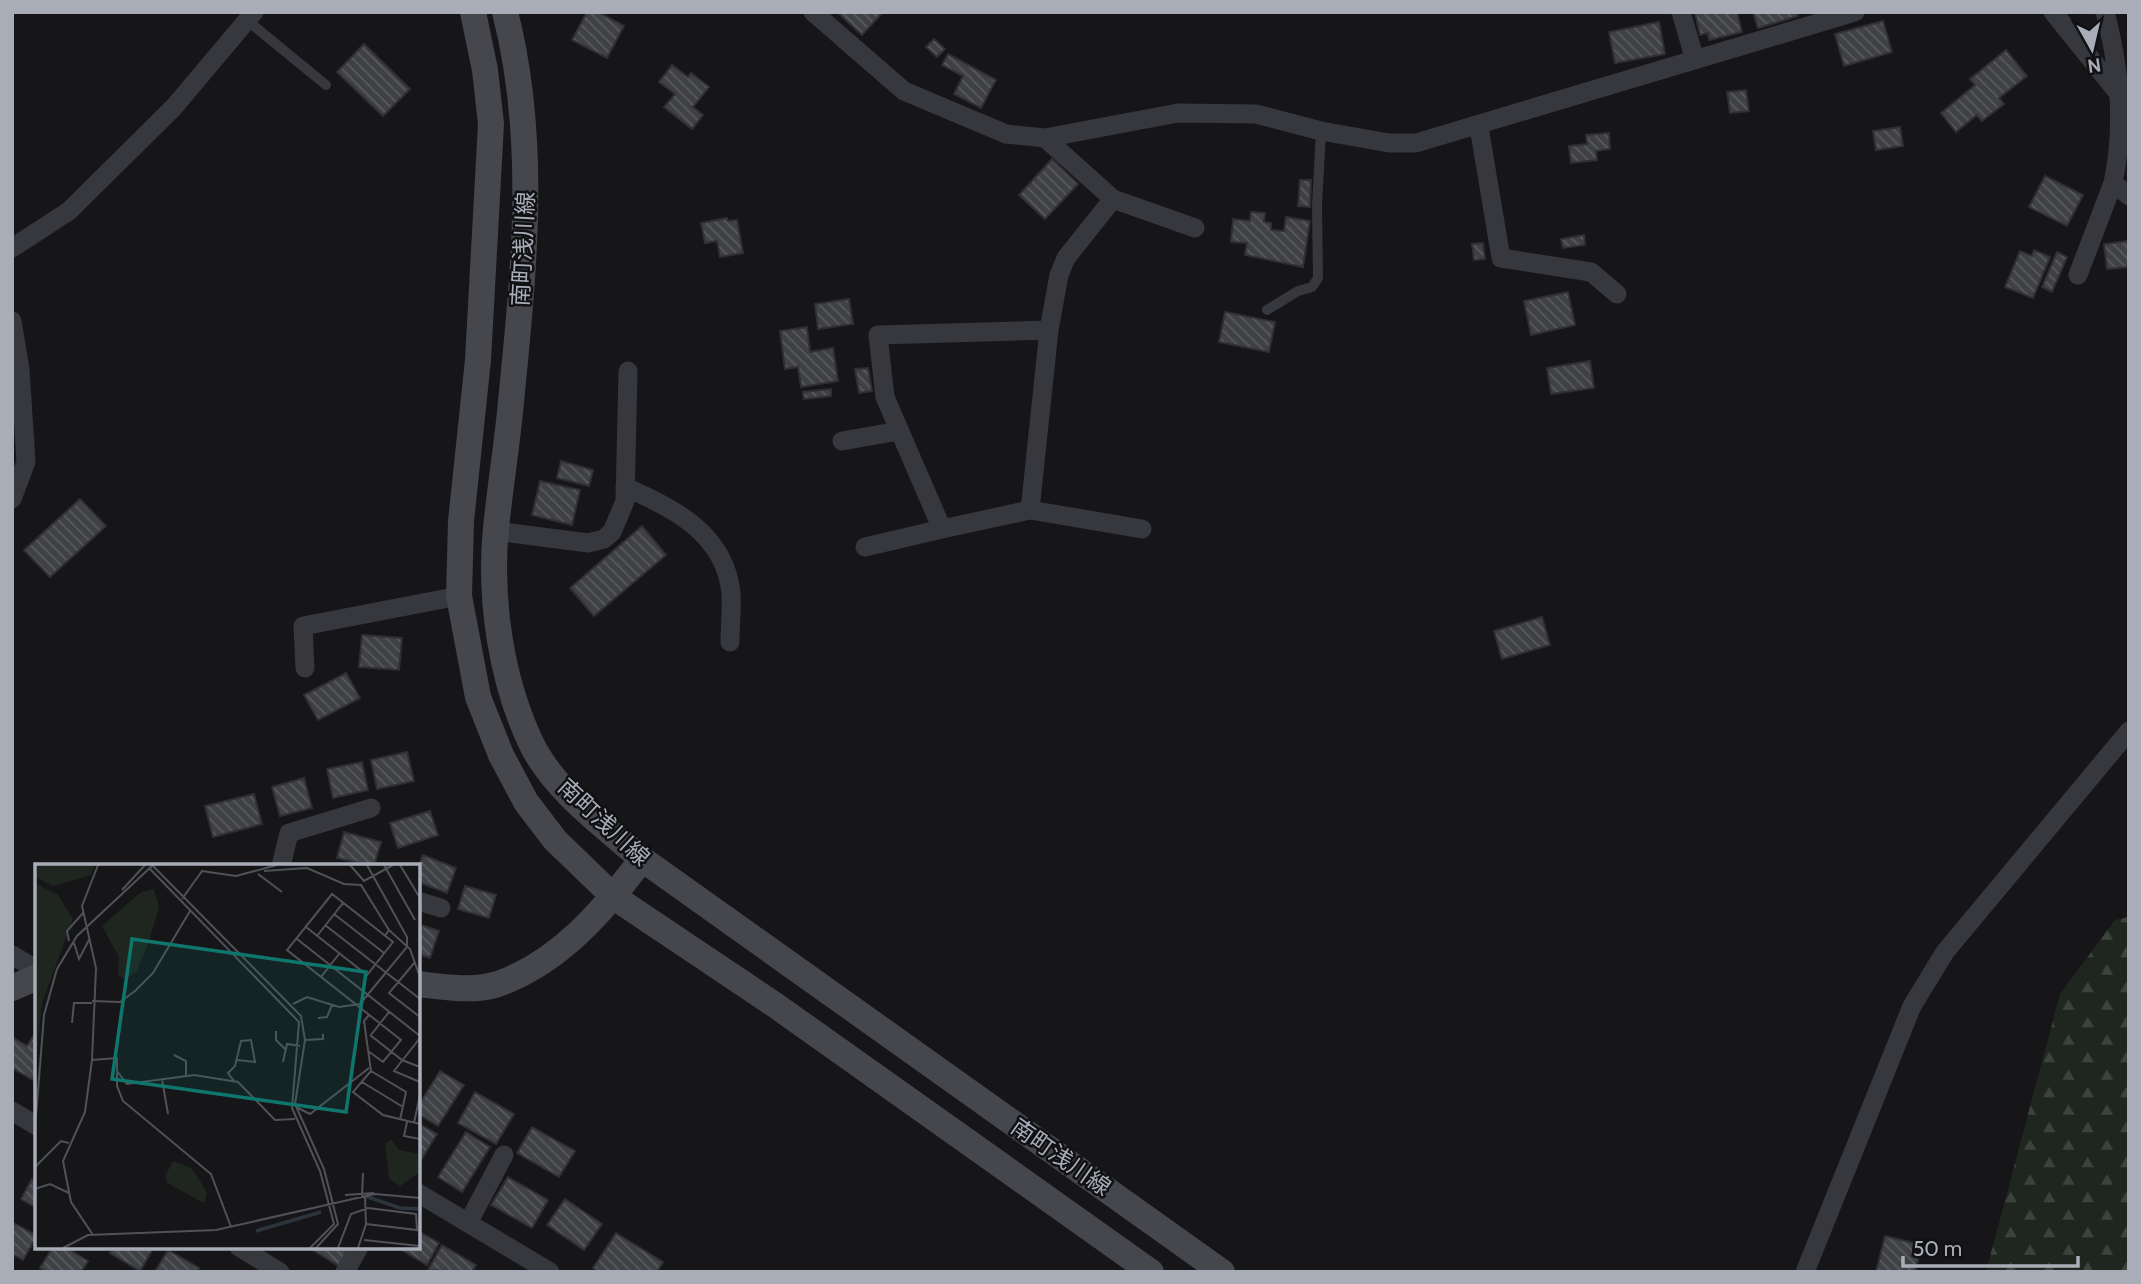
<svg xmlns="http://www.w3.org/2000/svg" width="2141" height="1284" font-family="Cabin,'Noto Sans JP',sans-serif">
	<defs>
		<pattern id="forest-firs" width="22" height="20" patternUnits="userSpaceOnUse" patternTransform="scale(1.75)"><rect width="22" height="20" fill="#1e261f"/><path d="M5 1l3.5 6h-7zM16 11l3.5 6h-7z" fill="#3c433d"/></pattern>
		<pattern id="building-back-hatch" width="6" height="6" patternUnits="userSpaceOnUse" patternTransform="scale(1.75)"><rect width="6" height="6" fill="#404145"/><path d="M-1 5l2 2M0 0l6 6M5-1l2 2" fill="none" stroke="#595a5e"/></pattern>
	</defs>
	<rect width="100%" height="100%" fill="#161618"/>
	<path fill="url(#forest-firs)" d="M2129,917v355h-143l74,-278 55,-74z"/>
	<path fill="url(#building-back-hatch)" stroke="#303034" stroke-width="2" d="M587,12h11l26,14 -17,32 -35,-18z
		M837,12h46l-21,23z
		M1737,12l5,20 -33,8 -1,-7 -8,2 -5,-22z
		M1753,12h44l1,4 -40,12z
		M1883,21l9,31 -48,14 -9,-32z
		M1659,22l6,32 -50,9 -6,-31z
		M934,39l11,10 -8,8 -11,-10z
		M364,44l46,45 -27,27 -46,-44z
		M2006,50l21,26 -28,22 5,6 -22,17 -5,-6 -21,17 -15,-19 34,-28 -5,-6z
		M948,54l48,26 -15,28 -27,-14 9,-18 -21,-11z
		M672,65l16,12 3,-4 18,14 -16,20 10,8 -11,14 -28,-22 11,-13 -16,-12z
		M1746,90l3,21 -19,2 -3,-21z
		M1900,127l3,19 -27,4 -3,-19z
		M1609,133l1,16 -14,2 1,9 -26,3 -2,-17 18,-2 -1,-9z
		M1052,159l26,25 -33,35 -26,-24z
		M2045,176l38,19 -16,31 -38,-19z
		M1300,180h11l-1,27 -12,-1z
		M1251,212l14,1 -1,9 7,1v7l13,1 2,-14 24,4 -7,46 -58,-12 2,-12 -16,-1 2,-23 17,2z
		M727,218l1,3 9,-1 6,33 -23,4 -3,-16 -12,2 -4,-20z
		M1584,235l1,10 -22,3 -2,-9z
		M2129,241v26l-22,2 -3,-25z
		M1483,243l2,16 -11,1 -2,-16z
		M2034,250l16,7 -17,41 -28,-11 15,-36 12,5z
		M2057,252l10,5 -15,35 -10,-5z
		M1568,292l7,33 -44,10 -7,-34z
		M849,299l4,25 -35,5 -3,-25z
		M1225,312l50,10 -6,30 -50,-10z
		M807,327l3,25 23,-4 5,33 -37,6 -3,-20 -13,2 -5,-38z
		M1590,361l4,27 -43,6 -4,-26z
		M868,368l4,23 -13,2 -4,-24z
		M831,389v7l-27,3 -1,-7z
		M561,461l32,9 -4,16 -32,-8z
		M540,481l40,9 -8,35 -40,-10z
		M80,499l26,27 -56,51 -26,-27z
		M642,526l24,29 -72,61 -24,-28z
		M1542,617l8,28 -48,14 -8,-28z
		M362,635l40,3 -3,32 -40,-3z
		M346,673l14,25 -42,22 -14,-25z
		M407,752l7,29 -37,8 -6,-29z
		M362,762l6,28 -35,8 -6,-29z
		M304,778l8,30 -32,8 -8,-29z
		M254,794l8,30 -49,13 -8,-31z
		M430,811l8,24 -40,13 -8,-25z
		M344,832l37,10 -7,24 -37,-8z
		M423,855l33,13 -9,25 -29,-11v-15z
		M465,886l31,9 -7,23 -31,-9z
		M418,924l21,7 -9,27 -12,-4z
		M37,1030v44l-4,6 -21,-12v-31l15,9z
		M440,1071l24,14 -26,41 -20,-12v-8z
		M475,1092l39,22 -18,30 -38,-21z
		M418,1123l19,11 -19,31z
		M532,1127l43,24 -16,26 -42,-24z
		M466,1132l24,15 -28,45 -24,-15z
		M508,1177l40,23 -16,28 -41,-23z
		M32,1179l5,3v26l-16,-9z
		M565,1199l37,25 -18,26 -37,-25z
		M12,1222l25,14 -14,24 -11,-6z
		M418,1231l21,12 -12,22 -30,-18h21z
		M616,1233l47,29 -6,10h-58l-6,-4z
		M1885,1236l37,9 -7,27h-39z
		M442,1245l34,20 -4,7 -44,-2z
		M53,1247h12l23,14 -7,11h-34l-7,-4z
		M113,1247h41l-14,24 -30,-18z
		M308,1247h42l-11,19z
		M168,1250l31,18 -2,4h-42z"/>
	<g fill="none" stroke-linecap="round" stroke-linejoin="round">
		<path stroke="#37383d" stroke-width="10" d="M248,21l78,64
			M1267,310l31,-19 14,-4 6,-9 -1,-72 4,-75"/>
		<path stroke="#37383d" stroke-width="19" d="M813,12l91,79 102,43 39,4 133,-25 78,1 65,17 68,12h27l439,-131
			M1681,12l14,48
			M2053,12l66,82
			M2105,12c15,57 20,114 8,171l16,13
			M1479,127l22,131 90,14 26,22
			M1045,138l68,61 -47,59 -7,17 -10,55 -19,180 -88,19 -57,-132 -7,-62 171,-5
			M1113,199l82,29
			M12,248l57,-37 105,-104 80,-95
			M2078,275l35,-92
			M12,321l8,48 6,93 -14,37
			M842,441l57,-10
			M625,487c49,21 100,47 106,106 1,16 -1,33 -1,49
			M1030,510l112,19
			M495,531l93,12 16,-4 8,-7 13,-31 3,-130
			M865,547l77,-18
			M305,668l-2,-42 156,-30
			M281,866l8,-33 82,-25
			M418,901l23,7
			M12,955l25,15
			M12,1111l25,15
			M418,1193l132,79
			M468,1223l36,-68
			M239,1247l41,25
			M345,1272l14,-25
			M1805,1272l107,-266 33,-54 184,-221"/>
		<path stroke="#45474d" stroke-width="26" d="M473,12l12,58 6,54 -13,236 -17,161 -2,75 19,101 23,58 25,47 29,38 59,57 161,108 376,267
			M505,12c34,132 18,266 5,400 -4,39 -10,77 -14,116 -7,71 5,153 36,217 23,46 72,81 110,114l580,413
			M418,984c26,3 55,8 80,0 62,-22 106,-74 144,-125
			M12,988l25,-11"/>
	</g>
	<g text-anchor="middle" stroke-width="5" stroke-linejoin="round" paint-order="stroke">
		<g font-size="23" fill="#a8adb8" stroke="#111113">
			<text transform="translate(523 249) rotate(-87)" y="8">南町浅川線</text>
			<text transform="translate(604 822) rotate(43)" y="8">南町浅川線</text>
			<text transform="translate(1061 1157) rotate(35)" y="8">南町浅川線</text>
		</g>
	</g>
	<g transform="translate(35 864)">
		<rect width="385" height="385" fill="#161618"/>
		<path d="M0,1h59v2l-3,8 -38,11 -18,-9zM0,19l23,12 15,24 -31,84 -7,73zM119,25l5,18 -11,38 -12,27 -11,7 -7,-4 1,-18 -17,-31 39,-34zM356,275l8,11 21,4v18l-20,14 -11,-7 -4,-35zM138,297l17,6 9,12 8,14 -3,10 -37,-20 -2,-7z" fill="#1e261f"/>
		<path fill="none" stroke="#2c353c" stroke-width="3.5" d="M330,332l35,12 20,1M221,367l65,-19"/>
		<path fill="none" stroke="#505258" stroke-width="2" d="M63,1l-16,41 14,62 -4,92 25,-2v28l6,15 88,73 20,53M315,1l14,16 29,-16M349,1l31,55M365,1l20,33M118,2l148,150 4,24 -10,64 29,65 14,55 -22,24M115,5l149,153 -7,86 28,63 14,53 -24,24M229,7l43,-3 37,16 17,1 28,45M223,10l24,18M87,26l23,-25M147,35l20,-28 34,5 41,-11M299,50l50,39M290,61l95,74M271,63l61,48 26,-33 -61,-48 -45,56 114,90 -18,22 -15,-11M282,72l26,-33M350,72l4,-6 21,19 10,28M262,75l123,97M34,77l-2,-10 16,-18M39,79l5,16 11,-21M380,98l-26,31 31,24M286,113l18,-23M57,137l28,1 15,-11 18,-18 37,-62M258,140l14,-7 32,10 21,-3 47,-57v-10l-40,-72M334,151l-5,6 7,50 -18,21 30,23 37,9M283,154l9,-1 5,-12M37,159l2,-20h18M241,167v9l9,9M335,171l32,25 18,7M336,171l18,-23M385,174l-26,33 26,11M270,176l18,-1v-5M139,191l12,6v14M57,196l-7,52 -22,49 8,41 22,33M248,198l4,-18 13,2M82,207l10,13 67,-9 44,7 37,38 20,-1M336,207l35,21 -6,28M127,215l6,35M199,217l-6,-8 7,-7 6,-25 10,-1 4,22 -18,-2M327,218l41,25M315,220l3,-27M261,243l14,7 59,-46M372,258l-3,14 16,3M379,259l6,-28M0,265l9,-114 13,-46 20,-33 76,-71M0,303l26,-26 8,2M0,325l15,-5 19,9M310,331l29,-2M327,334l1,-25M329,376l56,6M28,384l25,-13 128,-5 159,-36 45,4M303,384l13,-34 17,-6 48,6 1,16 -51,-6M323,384l8,-24 -1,-27"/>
		<path fill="#0f766e" fill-opacity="0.15" stroke="#0f766e" stroke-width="3.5" d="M97,75l234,33 -20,140 -234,-33z"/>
		<rect width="385" height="385" fill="none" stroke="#a8adb8" stroke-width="3.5"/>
	</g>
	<rect width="2141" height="1284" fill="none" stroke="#a8adb8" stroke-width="28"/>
	<g transform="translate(2092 49) rotate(172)" stroke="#111113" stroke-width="5" paint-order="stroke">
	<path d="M0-5L12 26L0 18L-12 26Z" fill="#a8adb8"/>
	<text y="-10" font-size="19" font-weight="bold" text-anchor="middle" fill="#a8adb8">N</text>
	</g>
	<path d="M1903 1256v10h175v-10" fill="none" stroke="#a8adb8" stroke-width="3.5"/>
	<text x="1913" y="1256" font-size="21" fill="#a8adb8" stroke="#111113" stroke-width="5" paint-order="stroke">50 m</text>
</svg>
